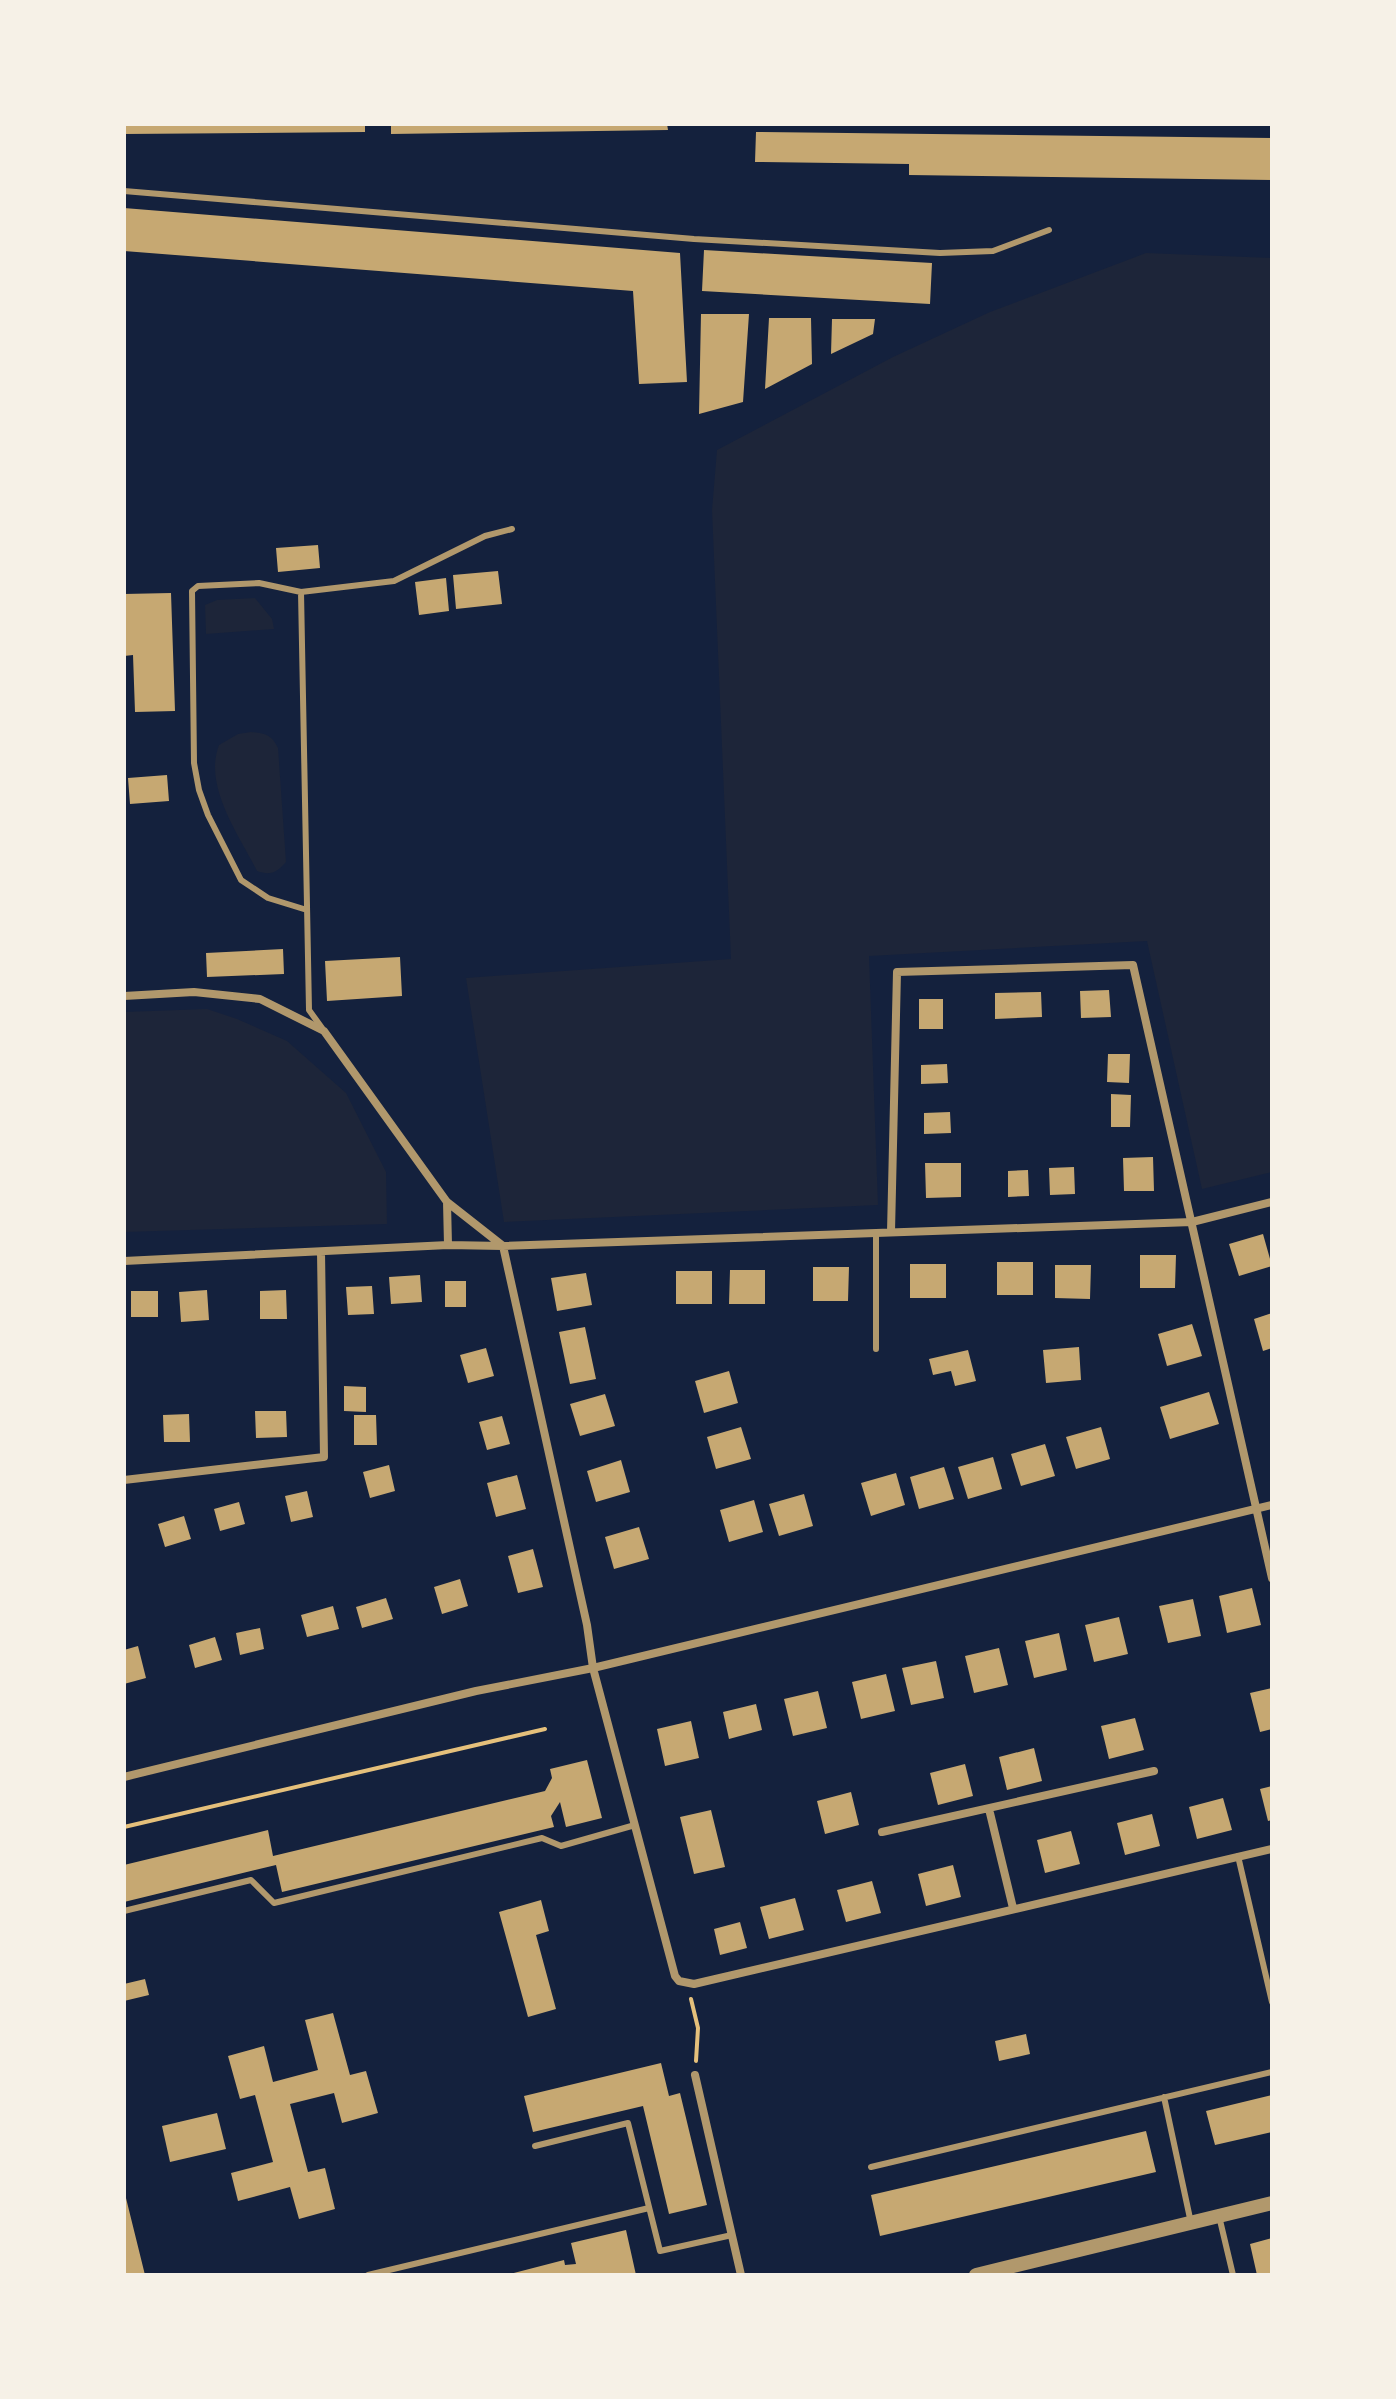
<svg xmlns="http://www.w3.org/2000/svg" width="1396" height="2399" font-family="Helvetica,sans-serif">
	<rect width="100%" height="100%" fill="#14213d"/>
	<path fill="#1d2539" d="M1146,253l126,5v914l-70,17 -55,-248 -278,15 9,249 -374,17 -38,-244 265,-19 -19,-449 5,-60 176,-93 97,-45z
		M255,598l17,21 2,10 -68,5 -1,-29 12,-5z
		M251,732c14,1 21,3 27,16l8,114c-9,10 -15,14 -29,9 -18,-36 -54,-85 -38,-126l19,-11z
		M207,1009l30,10 50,22 59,52 40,79 1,52 -263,8v-220z"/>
	<path fill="#c6a872" d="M124,124h241v8l-241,2z
		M391,124h276l1,6 -277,4z
		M756,132l516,6v42l-363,-5v-11l-154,-2z
		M124,208l556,45 7,129 -48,2 -6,-93 -509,-40z
		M704,250l228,13 -2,41 -228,-13z
		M701,314h48l-6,88 -44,12z
		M769,318h42l1,46 -47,25z
		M832,319h43l-2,15 -42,20z
		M318,545l2,23 -42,4 -2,-24z
		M498,571l4,33 -46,5 -3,-34z
		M446,578l3,33 -30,4 -4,-33z
		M171,593l4,118 -40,1 -2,-57 -9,1v-62z
		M167,775l2,26 -39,3 -2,-26z
		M283,949l1,25 -77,3 -1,-24z
		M400,957l2,39 -75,5 -2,-40z
		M1109,990l2,27 -30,1 -1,-27z
		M1041,992l1,25 -47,2v-26z
		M919,999h24v30h-24z
		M1108,1054h22l-1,29 -22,-1z
		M947,1064l1,19 -27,1v-19z
		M1111,1094l20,1 -1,32h-19z
		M950,1112l1,21 -27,1v-21z
		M1153,1157l1,34h-30l-1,-33z
		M925,1163h36v34l-35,1z
		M1074,1167l1,27 -25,1 -1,-27z
		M1028,1170l1,26 -21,1v-26z
		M1263,1234l9,32 -33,10 -10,-32z
		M1140,1255h36l-1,33h-35z
		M997,1262h36v33h-36z
		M910,1264h36v34h-36z
		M1055,1265h36l-1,34 -35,-1z
		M813,1267h36l-1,34h-35z
		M730,1270h35v34h-36z
		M676,1271h36v33h-36z
		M586,1273l6,32 -35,6 -6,-33z
		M420,1275l2,27 -31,2 -2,-27z
		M445,1281h21v26h-21z
		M372,1286l2,28 -26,1 -2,-28z
		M207,1290l2,30 -28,2 -2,-30z
		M286,1290l1,29h-27v-28z
		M131,1291h27v26h-27z
		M1272,1313v35l-9,3 -9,-32z
		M1192,1324l10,32 -35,10 -9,-32z
		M585,1327l11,52 -26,5 -11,-52z
		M1079,1347l2,33 -35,3 -3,-33z
		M486,1348l8,28 -26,7 -8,-28z
		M968,1350l8,31 -21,5 -4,-15 -18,4 -4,-16z
		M729,1371l9,32 -34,10 -9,-32z
		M344,1386l22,1v25l-22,-1z
		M1209,1392l10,32 -49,15 -10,-32z
		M605,1394l10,32 -35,10 -10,-32z
		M255,1411h31l1,26 -31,1z
		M189,1414l1,28h-26l-1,-27z
		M354,1415h22l1,30h-23z
		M502,1416l8,28 -23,6 -8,-28z
		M741,1427l10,32 -35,10 -9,-32z
		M1101,1427l9,32 -34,10 -10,-32z
		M1045,1444l10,32 -34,10 -10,-32z
		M993,1457l9,32 -34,10 -10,-32z
		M621,1460l9,32 -34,10 -9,-31z
		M389,1465l6,26 -25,7 -7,-26z
		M944,1467l10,32 -35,10 -9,-32z
		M896,1473l9,32 -34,11 -10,-33z
		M517,1475l9,34 -30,8 -9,-34z
		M307,1491l6,26 -22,5 -6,-26z
		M804,1494l9,32 -34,10 -10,-32z
		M754,1500l9,32 -34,10 -9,-32z
		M239,1502l6,22 -25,7 -6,-22z
		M184,1516l7,23 -26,8 -7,-23z
		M639,1527l10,32 -35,10 -9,-32z
		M533,1549l10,38 -25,6 -10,-37z
		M460,1579l8,27 -26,8 -8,-27z
		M1252,1588l9,37 -34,8 -8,-37z
		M386,1598l7,21 -31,9 -6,-21z
		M1193,1599l8,37 -33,7 -9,-37z
		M333,1606l6,23 -32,8 -6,-22z
		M1119,1617l9,37 -34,8 -9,-37z
		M260,1628l4,21 -24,6 -4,-22z
		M1059,1633l8,37 -33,8 -9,-37z
		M215,1637l7,23 -27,8 -6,-23z
		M138,1646l8,32 -22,6v-34z
		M999,1648l9,37 -34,8 -9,-37z
		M936,1661l8,37 -33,7 -9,-37z
		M886,1674l9,37 -34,8 -9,-37z
		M1272,1688v41l-12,3 -10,-39z
		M818,1691l9,37 -34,8 -9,-37z
		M756,1704l6,26 -33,9 -6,-27z
		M1135,1718l9,32 -35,9 -8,-33z
		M691,1721l8,37 -34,8 -8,-37z
		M1034,1748l8,33 -35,9 -8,-33z
		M587,1760l15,58 -36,9 -6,-25 -9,14 3,11 -272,65 -6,-27 -152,37v-37l144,-35 5,26 272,-65 7,-13 -2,-9z
		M965,1764l8,32 -35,9 -8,-32z
		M1272,1786v34l-4,1 -8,-32z
		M851,1792l8,33 -34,9 -8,-33z
		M1223,1798l9,32 -35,9 -8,-32z
		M711,1810l14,57 -31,7 -14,-57z
		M1152,1814l8,32 -35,9 -8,-32z
		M1071,1831l9,33 -35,9 -8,-33z
		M953,1865l8,32 -35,9 -8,-32z
		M872,1881l9,32 -35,9 -9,-32z
		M795,1898l9,32 -35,9 -9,-32z
		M541,1900l8,31 -13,4 20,74 -28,8 -29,-105z
		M740,1922l7,26 -27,7 -6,-26z
		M145,1979l4,16 -25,6v-17z
		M333,2013l17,62 16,-4 12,42 -36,10 -8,-30 -44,11 18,68 17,-4 10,41 -36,10 -9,-32 -52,14 -7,-28 42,-11 -18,-67 -15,4 -12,-43 36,-10 9,36 45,-12 -13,-50z
		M1026,2034l4,20 -31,7 -4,-20z
		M661,2063l8,33 11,-3 27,112 -38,9 -26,-108 -110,26 -9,-36z
		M1272,2095v37l-57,13 -9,-34z
		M217,2113l9,36 -56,13 -8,-36z
		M1146,2131l10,41 -276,64 -9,-41z
		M124,2194h1l20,81h-21z
		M626,2230l10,45h-130l58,-15 1,5 11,-1 -5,-21z
		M1272,2238v37h-15l-7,-31z"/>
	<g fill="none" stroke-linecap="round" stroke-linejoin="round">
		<path stroke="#e5c07b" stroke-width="4" d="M124,1827l421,-98
			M691,1999l7,29 -2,33"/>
		<path stroke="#b1986c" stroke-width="6" d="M124,191l570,48 246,14 53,-2 56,-21
			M301,592l8,418 13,18
			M307,910l-39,-12 -27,-18 -33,-65 -9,-25 -5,-27 -2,-172 6,-5 61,-3 42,9 93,-11 91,-45 27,-7
			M876,1233v116
			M1238,1856l34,146
			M124,1911l127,-31 23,23 268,-65 19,8 74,-21
			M1164,2097l27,126
			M535,2146l93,-23 32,128 72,-16
			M871,2167l401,-95
			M1219,2216l14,59
			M368,2275l281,-67"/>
		<path stroke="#b1986c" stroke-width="8" d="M124,996l70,-4 66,7 64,32 123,171 56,44 84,379 6,43 82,308 4,5 15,3 578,-135
			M447,1202l1,43
			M891,1232l6,-260 236,-7 139,613
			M124,1261l324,-16 55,1 689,-24 80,-20
			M124,1480l200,-23 -3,-205
			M124,1777l352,-86 117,-23 679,-163
			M989,1809l24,99
			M882,1832l272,-61
			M695,2075l46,200"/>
		<path stroke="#b1986c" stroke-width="14" d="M976,2275l296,-72"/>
	</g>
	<rect width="1396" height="2399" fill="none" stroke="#f6f1e7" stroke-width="252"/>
</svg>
